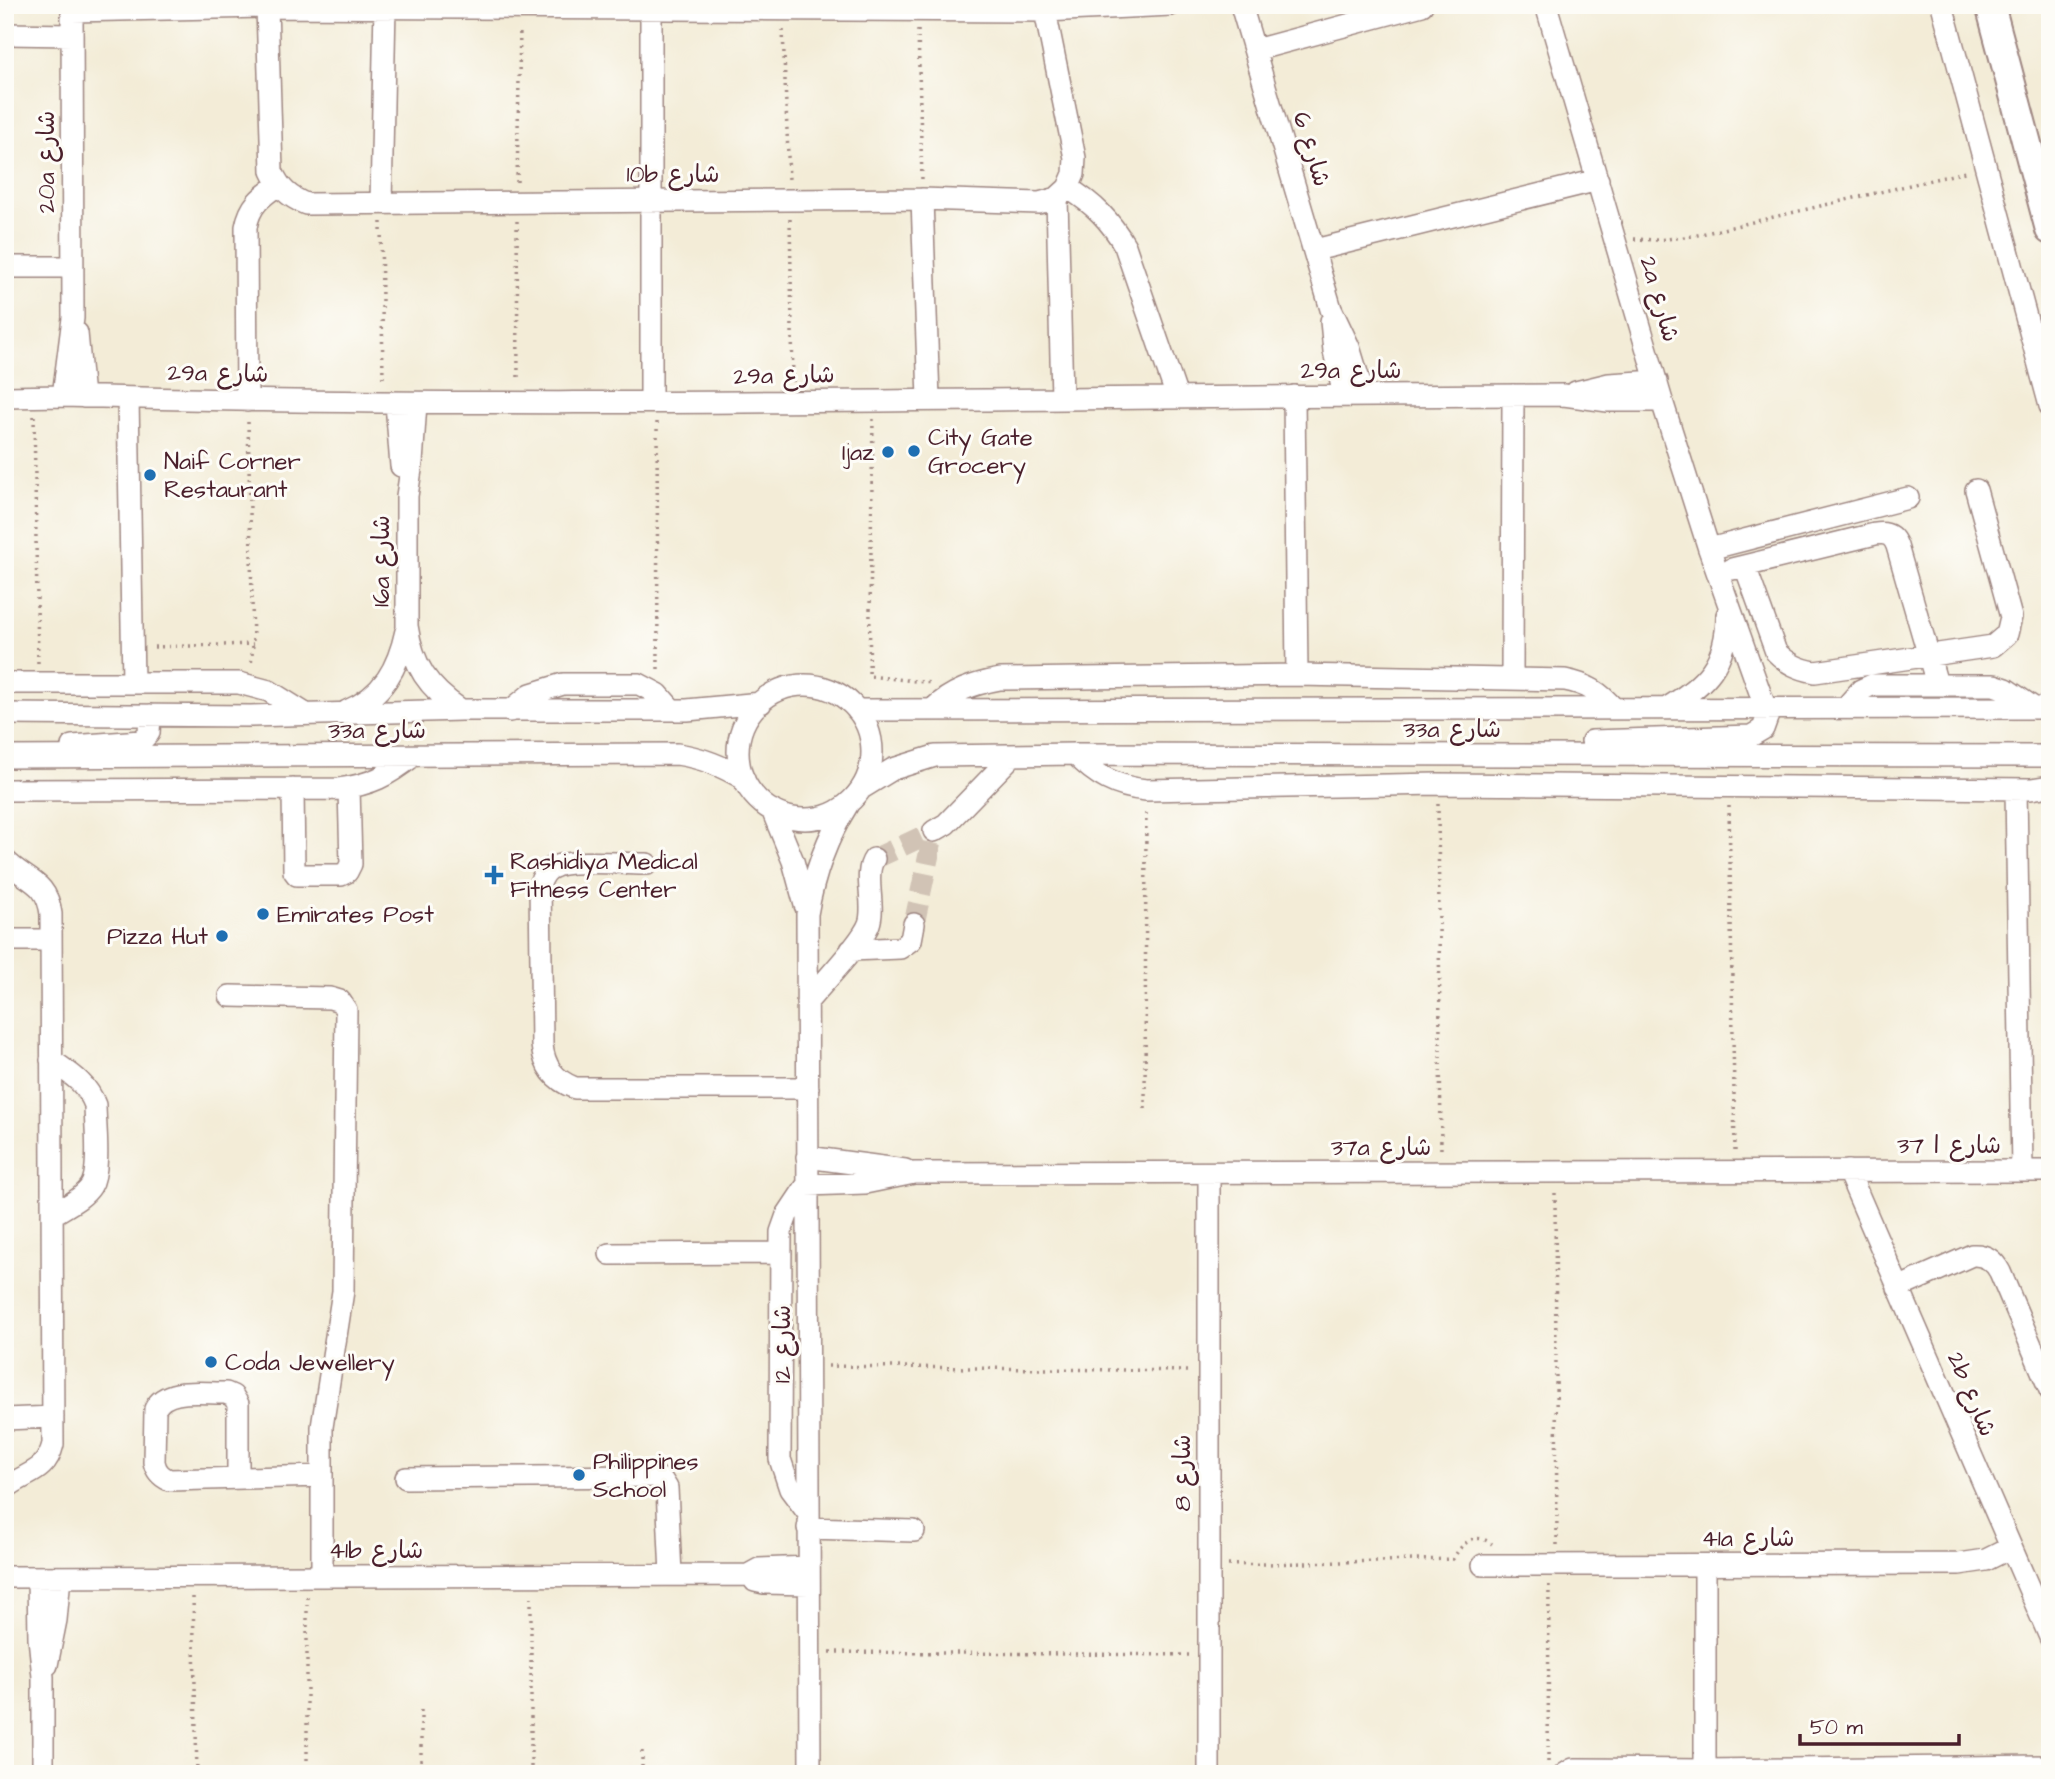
<svg xmlns="http://www.w3.org/2000/svg" width="2055" height="1779" font-family="'Architects Daughter','Playpen Sans Arabic',sans-serif">
	<rect width="100%" height="100%" fill="#fdfcf7"/>
	<filter id="ink" filterUnits="userSpaceOnUse"><feTurbulence type="fractalNoise" baseFrequency=".0143" numOctaves="2"/><feDisplacementMap in="SourceGraphic" scale="14" xChannelSelector="R" yChannelSelector="G"/><feConvolveMatrix kernelMatrix="1 2 1 2 8 2 1 2 1" color-interpolation-filters="sRGB"/></filter>
	<filter id="wash" filterUnits="userSpaceOnUse"><feTurbulence type="fractalNoise" baseFrequency=".00686" numOctaves="4" result="noise"/><feDisplacementMap in="SourceGraphic" scale="28" xChannelSelector="R" yChannelSelector="G"/><feGaussianBlur stdDeviation="1.57" result="paint"/><feColorMatrix in="noise" values="0 0 0 0 0 0 0 0 0 0 0 0 0 0 0 0 0 1.4 0 .05"/><feComposite in="paint" operator="in"/></filter>
	<g filter="url(#wash)">
		<rect width="100%" height="100%" fill="#f3ecd7"/>
	</g>
	<g filter="url(#ink)">
		<g fill="none" stroke-linecap="round" stroke-linejoin="round">
			<path stroke="#d1c3b5" stroke-width="21" stroke-dasharray="21 10" stroke-linecap="butt" d="M874,859l60,-28
				M914,924l20,-93"/>
			<g stroke="#9e8681" stroke-width="24">
				<path id="minor" d="M1241,5l90,304 18,38 15,49
					M1546,5l116,396 47,148 59,166 -5,14 -12,7 -159,5
					M1942,5l108,401
					M267,7l5,164c8,18 17,26 34,33l616,-5 117,4 18,-5 11,-10 6,-14 1,-16 -30,-147
					M651,10v392
					M72,11l195,-4 778,4 126,-6
					M5,34l67,1
					M1255,50l167,-45
					M1068,188c26,16 42,32 57,58l52,151
					M1057,198l5,200
					M922,199l7,200
					M381,203l4,-198
					M1315,250l283,-70
					M5,267h68
					M1331,321l3,30 10,45
					M77,333l6,64
					M1576,392l33,-8 48,-3
					M63,396l10,-78 -1,-313
					M1294,396l3,279
					M5,397l58,-1c500,15 1000,0 1501,-1l44,6h54
					M128,398l5,284
					M247,401l-1,-174c4,-22 15,-30 32,-42
					M396,403l5,63
					M416,403l-4,60 -5,33v130c6,40 21,62 54,84
					M1709,549l199,-51
					M1745,566l31,86c12,12 23,17 39,20l178,-26 14,-12 4,-17 -35,-127
					M1732,569l143,-35c12,-2 18,1 22,12l40,138
					M1512,679l1,-284
					M5,683h234l30,8 35,22
					M738 752a67 67 0 1 1 134 0a67 67 0 1 1-134 0Z
					M1667,708c39,-24 60,-45 60,-93
					M1845,708l16,-18 11,-5h122l12,4 28,19
					M933,709c19,-18 40,-25 67,-30l297,-4 268,5c21,4 35,12 49,29
					M857,710l1193,-2
					M347,711c36,-15 51,-43 59,-80
					M510,711l21,-17 32,-10h76l19,10 14,16
					M5,714l246,2 210,-6h226l74,-7
					M72,746l69,-5 8,-8 1,-18
					M1075,754c21,22 41,33 71,36l292,-6 593,5 19,-3
					M5,757l672,-3c26,4 45,12 67,25
					M862,788l31,-19 42,-13 140,-2 975,2
					M293,789l1,82 3,4h44l6,-3 4,-8 -2,-76
					M2016,789l6,382
					M5,790l334,-1c33,-5 47,-12 74,-33
					M772,810l21,51 12,44
					M934,831l12,-7 67,-69
					M5,860c20,21 42,20 46,54l2,530c-7,30 -28,28 -48,45
					M647,864c-21,0 -77,-5 -93,3 -8,3 -11,9 -14,16l2,162c2,21 12,35 33,43h233
					M5,940h46
					M851,950l49,-2 11,-8 3,-16
					M230,996l100,2 10,3 6,9 -3,281 -21,136v149
					M807,1002c15,-18 55,-59 62,-78 7,-19 -6,-50 5,-65
					M51,1060c18,13 36,23 44,45 0,19 6,65 -4,81 -8,13 -27,21 -39,29
					M807,1157l98,13
					M1848,1171l202,466
					M610,1254l171,-1
					M1898,1288l74,-33c13,-1 22,5 28,17l50,118
					M5,1419l48,-2
					M238,1478v-74l-5,-8 -7,-3c-22,1 -60,-7 -71,16l-1,53c2,9 6,14 15,18l153,-4
					M406,1478l249,-2 7,4 5,8 4,87
					M808,1513l-18,-24 -10,-30 1,-227 6,-17 20,-30 58,-2 49,-10 1136,-2
					M808,1528l106,3
					M1483,1565l476,-1 27,-4 24,-12
					M5,1577l743,-2 11,-6 50,-2
					M38,1577l1,61 4,39v97
					M755,1581l9,2 45,1
					M47,1665l9,-45 4,-43
					M1705,1770v-205
					M810,1774l-3,-860c7,-41 19,-75 41,-110
					M1209,1774v-601
					M1565,1774l8,-5h6l126,1 345,-4"/>
			</g>
			<g stroke="#9e8681" stroke-width="32">
				<path id="major" d="M1990,5l60,225"/>
			</g>
			<path stroke="#9e8681" stroke-width="3.5" stroke-dasharray="2 5" stroke-linecap="butt" d="M783,30l6,150
				M918,30l4,150
				M517,182l3,-154
				M790,219l3,164
				M517,221l1,160
				M381,222l2,160
				M1634,239l23,1 36,-4 272,-64
				M34,416l4,248
				M873,419l-4,257 63,7
				M248,422l5,222 -2,22
				M657,422l1,248
				M2050,452l-5,11 5,18
				M154,647l99,-3
				M1438,804l3,349
				M1729,806l6,345
				M1145,1109l1,-299
				M1555,1193l2,352
				M828,1366l359,5
				M1228,1565l225,-6c9,-16 22,-28 39,-15
				M193,1597l4,177
				M307,1597v177
				M830,1652l360,3
				M421,1710v64
				M642,1751v23
				M1548,1762l1,-178
				M531,1774v-177"/>
			<use href="#minor" stroke="#fff" stroke-width="21"/>
			<use href="#major" stroke="#fff" stroke-width="28"/>
		</g>
	</g>
	<g fill="#1f6fb2" stroke="#fdfcf7" stroke-width="2.5">
		<circle cx="914" cy="451" r="7"/>
		<circle cx="888" cy="452" r="7"/>
		<circle cx="150" cy="475" r="7"/>
		<path d="M490.5 864.5h7v7h7v7h-7v7h-7v-7h-7v-7h7z"/>
		<circle cx="263" cy="914" r="7"/>
		<circle cx="222" cy="936" r="7"/>
		<circle cx="211" cy="1362" r="7"/>
		<circle cx="579" cy="1475" r="7"/>
	</g>
	<g text-anchor="middle" stroke-width="6" stroke-linejoin="round" paint-order="stroke">
		<g font-size="24" fill="#4a1f2b" stroke="#fdfcf7">
			<text transform="translate(1312 149) rotate(73)" y="8">شارع 6</text>
			<text transform="translate(46 162) rotate(-90)" y="8">20a شارع</text>
			<text x="673" y="182">10b شارع</text>
			<text transform="translate(1660 299) rotate(74)" y="8">2a شارع</text>
			<text x="1351" y="378">29a شارع</text>
			<text transform="translate(218 373) rotate(1)" y="8">29a شارع</text>
			<text transform="translate(784 375) rotate(-1)" y="8">29a شارع</text>
			<text transform="translate(381 561) rotate(-90)" y="8">16a شارع</text>
			<text x="1452" y="737">33a شارع</text>
			<text x="377" y="738">33a شارع</text>
			<text x="1949" y="1153">شارع ا 37</text>
			<text x="1381" y="1155">37a شارع</text>
			<text transform="translate(782 1344) rotate(-90)" y="8">شارع 12</text>
			<text transform="translate(1972 1394) rotate(67)" y="8">2b شارع</text>
			<text transform="translate(1182 1473) rotate(-90)" y="8">شارع 8</text>
			<text x="1748" y="1546">41a شارع</text>
			<text x="376" y="1558">41b شارع</text>
		</g>
		<g font-size="24" fill="#4a1f2b" stroke="#fdfcf7" text-anchor="start">
			<text x="928" y="445">City Gate<tspan x="928" dy="28">Grocery</tspan></text>
			<text x="874" y="460" text-anchor="end">Ijaz</text>
			<text x="164" y="469">Naif Corner<tspan x="164" dy="28">Restaurant</tspan></text>
			<text x="510" y="869">Rashidiya Medical<tspan x="510" dy="28">Fitness Center</tspan></text>
			<text x="277" y="922">Emirates Post</text>
			<text x="208" y="944" text-anchor="end">Pizza Hut</text>
			<text x="225" y="1370">Coda Jewellery</text>
			<text x="593" y="1469">Philippines<tspan x="593" dy="28">School</tspan></text>
		</g>
	</g>
	<rect width="2055" height="1779" fill="none" stroke="#fdfcf7" stroke-width="28"/>
	<path d="M1800 1734v10h159v-10" fill="none" stroke="#4a1f2b" stroke-width="3.5"/>
	<text x="1810" y="1734" font-size="21" fill="#4a1f2b" stroke="#fdfcf7" stroke-width="5" paint-order="stroke">50 m</text>
</svg>
